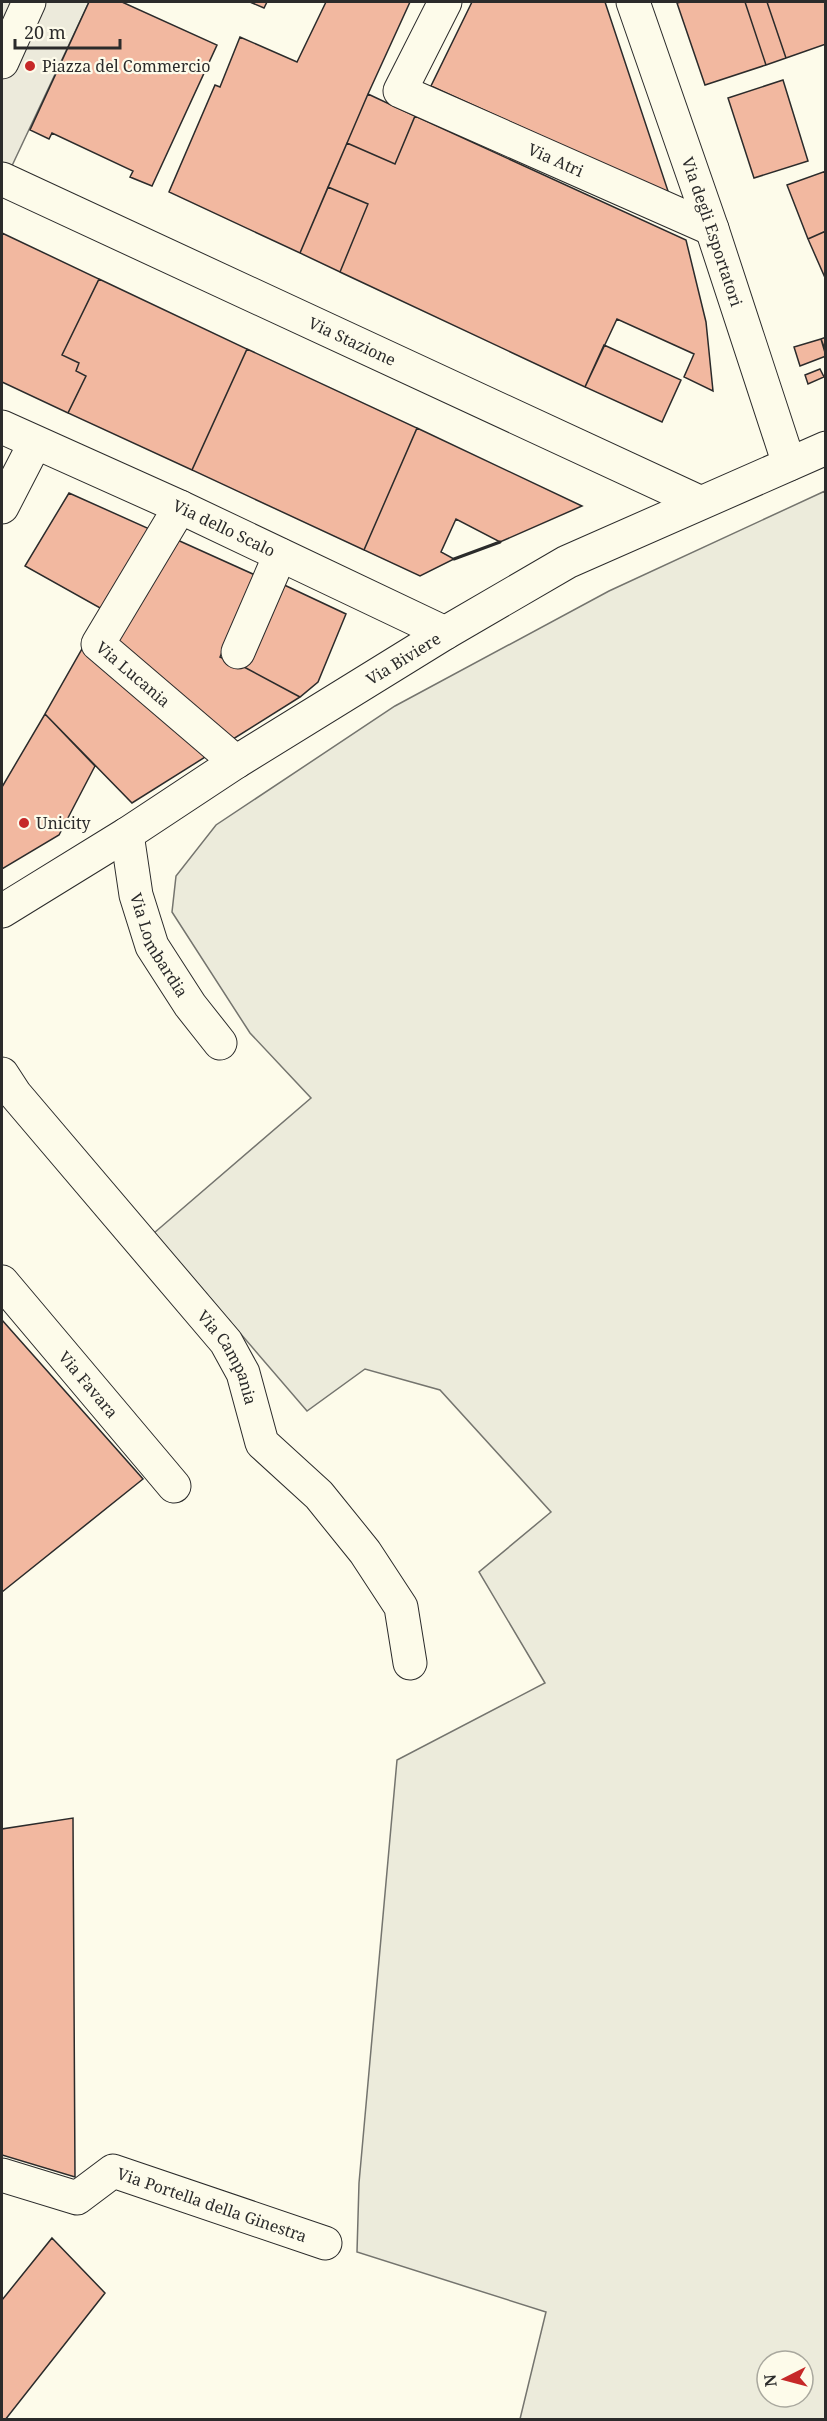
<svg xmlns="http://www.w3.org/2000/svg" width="827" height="2421" font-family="'Noto Serif',serif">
	<rect width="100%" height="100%" fill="#fdfbea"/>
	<path fill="#ecebdb" stroke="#74746e" stroke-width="1.5" fill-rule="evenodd" d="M825,491v1928h-305l26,-107 -189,-60 2,-69 38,-423 148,-77 -66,-111 72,-60 -111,-122 -75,-21 -58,42 -153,-178 157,-135 -61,-65 -78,-121 4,-36 40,-51 179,-119 214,-115zM767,2361h36v36h-36z"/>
	<path fill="#eceadb" stroke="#74746e" stroke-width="1.5" d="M2,2h87l-87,185z"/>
	<path fill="#f2b8a0" stroke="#2b2b2b" stroke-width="1.5" d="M89,2h33l95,43 -65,141 -22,-9 3,-6 -81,-38 -3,6 -19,-9z
		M250,2h17l-3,6z
		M326,2h84l-42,92 -68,159 -131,-61 46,-107 5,2 20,-50 57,25z
		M472,2h133l64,192 -238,-108z
		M681,2h64l21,63 -61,20 -28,-82z
		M745,2h22l19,56 -20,7z
		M767,2h59v42l-40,14z
		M783,80l25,81 -54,17 -26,-80z
		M368,94l47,22 -20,48 -48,-21z
		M415,116l271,124 20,82 7,69 -29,-14 10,-23 -77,-35 -32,68 -245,-115 28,-68 -40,-17 19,-44 48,21z
		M826,171v60l-18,8 -21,-54z
		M328,187l40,17 -28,68 -40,-19z
		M826,231v49l-18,-41z
		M2,233l97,46 -37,76 17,8 -3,8 10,5 -18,37 -66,-31z
		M99,279l148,70 -55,121 -124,-57 18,-37 -10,-5 3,-8 -17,-8z
		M826,337v15l-5,-13z
		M821,339l5,17 -26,10 -6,-19z
		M604,345l77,35 -19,42 -77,-35z
		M247,349l170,79 -53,122 -172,-80z
		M820,369l4,8 -16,7 -3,-9z
		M417,428l165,78 -82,36 -44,-23 -15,33 13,7 -34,17 -56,-26z
		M69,493l85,38 -45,82 -84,-47z
		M173,538l82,37 -35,82 24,10 56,30 -78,49 -115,-100z
		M280,583l66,31 -28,68 -18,15 -56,-30z
		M82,649l128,105 -78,49 -87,-89z
		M45,714l50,52 -36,69 -57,34v-82z
		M2,1320l141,159 -141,113z
		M73,1818l2,359 -73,-22v-326z
		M52,2238l53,55 -100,127h-3v-120z"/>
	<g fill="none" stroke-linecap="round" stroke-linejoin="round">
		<g stroke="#2b2b2b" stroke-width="35">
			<g id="minor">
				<path id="s1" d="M445,2l-45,89 312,138"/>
				<path id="s2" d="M633,2l79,227 77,235"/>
				<path d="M2,62l27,-60"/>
				<path id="s3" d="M2,179l697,323"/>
				<path id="s4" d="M2,427l178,80 265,126"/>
				<path d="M2,507l33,-64"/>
				<path id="s5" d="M180,507l-82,137 138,118"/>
				<path d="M238,652l42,-97"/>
				<path id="s6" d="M127,834l9,61 16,51 38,59 30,38"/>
				<path id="s7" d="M2,1074l13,20 211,248 17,31 19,70 57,52 46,57 36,55 9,56"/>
				<path id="s8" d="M2,1282l172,204"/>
				<path id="s9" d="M2,2175l75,23 36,-27 212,72"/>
			</g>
		</g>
		<g stroke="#2b2b2b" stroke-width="35">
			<g id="major">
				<path id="s10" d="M2,911l125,-77 109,-72 209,-129 122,-71 259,-114"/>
			</g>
		</g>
		<use href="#minor" stroke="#fdfbea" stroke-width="33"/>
		<use href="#major" stroke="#fdfbea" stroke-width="33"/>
		<path stroke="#2b2b2b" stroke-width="3" d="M454,559l46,-17"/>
	</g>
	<g fill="#c62828" stroke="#fdfbea" stroke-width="2">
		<circle cx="30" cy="66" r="6"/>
		<circle cx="24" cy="823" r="6"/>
	</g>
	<g text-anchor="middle" stroke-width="4.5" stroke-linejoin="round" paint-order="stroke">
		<g font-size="16" fill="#2b2b2b" stroke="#fdfbea" text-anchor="start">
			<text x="42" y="72">Piazza del Commercio</text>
			<text x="36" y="829">Unicity</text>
		</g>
		<g font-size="16" fill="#2b2b2b" stroke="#fdfbea">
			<text dy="6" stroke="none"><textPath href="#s1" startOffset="270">Via Atri</textPath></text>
			<text dy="6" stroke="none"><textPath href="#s2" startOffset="243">Via degli Esportatori</textPath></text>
			<text dy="6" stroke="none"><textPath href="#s3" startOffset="386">Via Stazione</textPath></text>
			<text dy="6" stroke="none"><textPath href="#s4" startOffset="244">Via dello Scalo</textPath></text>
			<text dy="6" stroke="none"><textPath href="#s10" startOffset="474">Via Biviere</textPath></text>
			<text dy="6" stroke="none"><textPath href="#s5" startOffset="206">Via Lucania</textPath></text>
			<text dy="6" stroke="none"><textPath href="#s6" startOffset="117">Via Lombardia</textPath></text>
			<text dy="6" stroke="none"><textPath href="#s7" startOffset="364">Via Campania</textPath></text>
			<text dy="6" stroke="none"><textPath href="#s8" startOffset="134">Via Favara</textPath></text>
			<text dy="6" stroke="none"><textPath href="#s9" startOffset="228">Via Portella della Ginestra</textPath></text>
		</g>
	</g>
	<rect width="827" height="2421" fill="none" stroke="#2b2b2b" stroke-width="6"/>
	<g transform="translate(785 2379) rotate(264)"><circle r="28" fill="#fdfbea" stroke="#a9a89e" stroke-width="1.5"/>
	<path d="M0-4.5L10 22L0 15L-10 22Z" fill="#c62828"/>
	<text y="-9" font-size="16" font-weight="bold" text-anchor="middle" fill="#2b2b2b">N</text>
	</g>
	<path d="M15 39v9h105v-9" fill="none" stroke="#2b2b2b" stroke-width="3"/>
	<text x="24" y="39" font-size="18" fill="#2b2b2b" stroke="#fdfbea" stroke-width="4.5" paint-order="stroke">20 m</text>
</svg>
